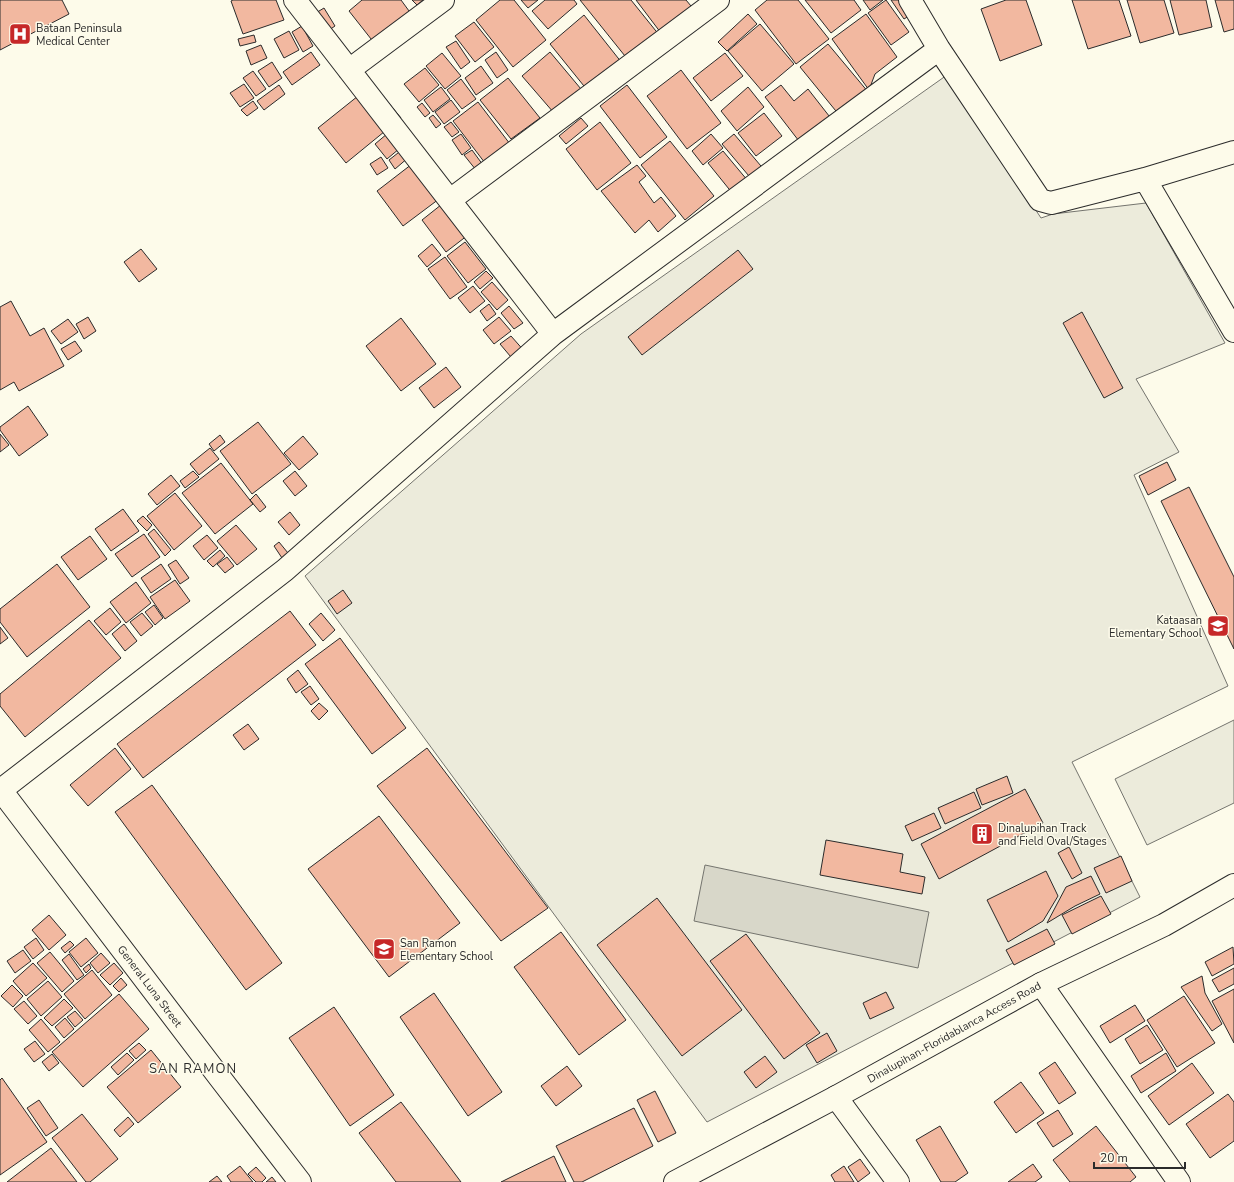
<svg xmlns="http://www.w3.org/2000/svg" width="1234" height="1182" font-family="'Nunito Sans',sans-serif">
	<rect width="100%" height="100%" fill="#fdfbea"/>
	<path fill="#ecebdb" stroke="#74746e" d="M947,75l94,143 12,-4 93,-11 79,140 -89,36 43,73 -45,23 94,211 -156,76 68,135 -433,225 -402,-546 276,-242z
		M1234,720v83l-87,42 -32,-66z"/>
	<path fill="#d8d7c9" stroke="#74746e" d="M705,865l224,47 -11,56 -224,-47z"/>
	<path fill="#f2b8a0" stroke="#2b2b2b" d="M0,0h62l7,14 -69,36z
		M233,0h43l8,20 -41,14 -12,-33z
		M362,0h39l11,15 -37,29 -26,-33z
		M412,0h11l-6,5z
		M500,0h14l32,40 -33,27 -37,-47z
		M521,0h17l-10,8z
		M545,0h29l3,4 -29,25 -16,-18z
		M580,0h51l33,41 -31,25z
		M636,0h50l10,12 -32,25z
		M767,0h31l31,39 -33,25 -41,-54z
		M805,0h49l7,10 -30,23z
		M863,0h20l-13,10z
		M886,0l23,32 -18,13 -23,-32z
		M891,0h11l10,14 -8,5z
		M1006,0h20l16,45 -42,16 -19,-52z
		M1072,0h47l12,36 -43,13z
		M1127,0h37l10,33 -34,10z
		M1170,0h36l6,27 -33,8z
		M1215,0h19v29l-10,3z
		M324,8l11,18 -22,15 -12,-19z
		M748,14l9,10 -30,27 -9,-9z
		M866,14l31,43 -22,17 -6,16 -37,-51z
		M584,15l38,48 -34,28 -38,-47z
		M474,22l20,25 -19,15 -20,-26z
		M760,24l34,40 -32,27 -34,-40z
		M302,26l11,20 -10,6 -11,-20z
		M289,31l10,19 -15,8 -10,-19z
		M254,35l2,7 -16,4 -2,-7z
		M456,41l14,21 -9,7 -15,-22z
		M828,44l41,49 -29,23 -40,-49z
		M261,45l6,13 -16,7 -5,-14z
		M311,52l9,13 -28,20 -9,-13z
		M496,52l12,18 -11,8 -12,-18z
		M550,52l31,37 -27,24 -32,-37z
		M442,53l19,23 -16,13 -19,-23z
		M725,53l18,23 -32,25 -18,-23z
		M272,62l10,16 -13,9 -11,-16z
		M481,66l12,17 -17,12 -11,-17z
		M425,68l14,17 -20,17 -15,-18z
		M681,70l40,53 -34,26 -40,-53z
		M253,71l13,18 -10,7 -13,-18z
		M508,78l32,40 -29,21 -31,-39z
		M461,79l15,20 -14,10 -15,-19z
		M244,84l10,14 -14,9 -10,-14z
		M373,84l28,34 -55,45 -28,-35z
		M279,85l6,9 -21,16 -7,-9z
		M627,85l40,52 -27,21 -40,-52z
		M781,85l13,16 14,-12 25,32 -31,24 -37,-48z
		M441,87l9,12 -17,13 -9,-12z
		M748,87l16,20 -27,24 -16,-20z
		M451,100l9,12 -16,12 -9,-12z
		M253,101l5,7 -11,8 -6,-6z
		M478,102l32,42 -25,19 -32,-42z
		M422,103l8,10 -5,4 -8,-10z
		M764,113l18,23 -26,20 -18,-23z
		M433,115l8,9 -5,4 -7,-10z
		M581,118l7,8 -22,18 -7,-8z
		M451,122l8,10 -7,5 -8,-10z
		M600,122l31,41 -34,27 -31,-41z
		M400,123l12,15 -25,21 -12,-15z
		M461,134l10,14 -9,7 -10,-15z
		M711,134l12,14 -20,17 -11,-14z
		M734,134l32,38 -12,10 -32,-38z
		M670,141l44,55 -29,24 -44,-55z
		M403,149l6,8 -14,12 -6,-9z
		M472,150l11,15 -7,5 -12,-15z
		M723,151l25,30 -15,13 -25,-31z
		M425,154l26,36 -48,36 -26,-35z
		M381,157l7,11 -11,7 -7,-11z
		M637,165l9,11 -7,6 15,21 7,-6 15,19 -18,16 -9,-12 -14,13 -34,-42z
		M456,193l25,32 -35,27 -24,-32z
		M465,242l21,27 -18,14 -21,-27z
		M432,244l9,11 -14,12 -9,-11z
		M141,249l16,20 -18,13 -15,-20z
		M738,250l15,19 -111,86 -14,-18z
		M445,257l22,30 -17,12 -22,-30z
		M486,271l7,7 -13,11 -6,-7z
		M492,282l16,18 -11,10 -16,-18z
		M473,286l12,15 -15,12 -12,-15z
		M11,301l19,35 14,-8 20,38 -45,25 -5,-9 -14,8v-83z
		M489,304l7,10 -9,7 -7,-10z
		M509,306l14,17 -9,6 -13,-16z
		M1082,312l41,76 -19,10 -41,-75z
		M88,317l8,14 -12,8 -8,-15z
		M499,317l12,14 -17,13 -11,-14z
		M401,318l35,46 -35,27 -35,-45z
		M68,319l10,13 -17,12 -10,-13z
		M511,336l15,17 -10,10 -16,-19z
		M75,341l7,10 -14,9 -7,-11z
		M446,367l15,20 -27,21 -15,-20z
		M28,406l20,29 -29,21 -19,-26v-3z
		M258,422l33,42 -39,30 -32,-43z
		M0,434l9,11 -9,7z
		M220,435l5,7 -11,9 -5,-7z
		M303,436l15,18 -19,16 -15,-17z
		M210,448l9,11 -20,16 -9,-11z
		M1167,462l9,18 -28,15 -9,-19z
		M221,463l32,41 -38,30 -33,-41z
		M193,471l6,6 -14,11 -5,-7z
		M295,471l12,15 -12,10 -12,-15z
		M171,475l9,11 -23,19 -9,-11z
		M1189,487l45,90v72l-73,-148z
		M175,493l27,33 -28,24 -27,-34z
		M256,494l10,13 -6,5 -10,-12z
		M123,509l16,22 -28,20 -16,-22z
		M290,512l10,13 -11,10 -11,-13z
		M143,516l9,9 -5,6 -10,-10z
		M236,525l21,24 -20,16 -20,-24z
		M154,529l17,21 -6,6 -17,-22z
		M144,534l16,23 -28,20 -17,-23z
		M207,535l11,13 -14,12 -11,-14z
		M90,536l17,23 -29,21 -17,-23z
		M279,542l9,11 -6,5 -8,-12z
		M220,550l5,6 -12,11 -6,-6z
		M227,557l7,9 -9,7 -8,-9z
		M176,560l13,18 -9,6 -12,-19z
		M57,564l33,43 -63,50 -27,-35v-13z
		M161,564l10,15 -20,14 -10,-15z
		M175,580l15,21 -25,18 -15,-22z
		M136,582l15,21 -25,20 -16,-21z
		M343,590l9,13 -15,11 -9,-13z
		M154,605l9,13 -8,7 -10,-13z
		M110,608l11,14 -15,13 -12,-14z
		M290,611l26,34 -173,133 -26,-34z
		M142,613l11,13 -12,10 -11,-14z
		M321,613l14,17 -12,11 -14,-17z
		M89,620l32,38 -96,79 -25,-31v-12z
		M124,624l13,17 -12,10 -13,-17z
		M0,627l8,11 -8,6z
		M340,638l66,90 -34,26 -67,-90z
		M298,670l10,14 -12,9 -9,-14z
		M310,686l9,13 -8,6 -10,-13z
		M319,703l9,8 -9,9 -8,-9z
		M248,724l11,15 -15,11 -11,-15z
		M115,748l16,21 -43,37 -18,-21z
		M427,748l121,160 -47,33 -124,-155z
		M1007,776l6,17 -31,12 -6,-16z
		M152,785l130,178 -36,27 -131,-178z
		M1025,789l18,34 -104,56 -18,-35z
		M974,792l7,16 -36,16 -7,-16z
		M934,813l7,15 -29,13 -7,-15z
		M379,816l81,107 -71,54 -81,-108z
		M826,840l77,14 -3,18 25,5 -3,17 -102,-19z
		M1069,847l13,26 -10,6 -14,-26z
		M1121,856l11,25 -26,12 -12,-25z
		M1046,871l12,25 -15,25 -35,21 -21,-42z
		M1091,876l9,18 -25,12 -28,17 19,-36z
		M1101,896l10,18 -39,20 -10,-19z
		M657,898l85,112 -60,46 -85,-111z
		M49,915l17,20 -17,15 -17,-20z
		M1047,929l8,15 -41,21 -8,-15z
		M561,932l65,88 -47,35 -65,-88z
		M746,934l74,99 -36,26 -74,-98z
		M36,938l8,12 -11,9 -9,-12z
		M86,938l12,15 -17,14 -12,-15z
		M70,941l4,4 -9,8 -4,-5z
		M1233,947l1,17 -22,12 -7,-14z
		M23,950l8,11 -16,12 -8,-12z
		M50,952l24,29 -12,11 -25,-29z
		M101,953l9,10 -12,10 -8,-10z
		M69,954l15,21 -7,5 -15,-20z
		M33,963l14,15 -21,18 -13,-15z
		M114,963l9,10 -13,12 -10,-10z
		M89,964l2,4 -5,5 -3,-4z
		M1234,968v16l-15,8 -7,-12z
		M92,970l20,25 -27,24 -21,-25z
		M1202,976l3,17 17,31 -10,7 -31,-44z
		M121,978l6,7 -8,7 -6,-6z
		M48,981l14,16 -21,19 -14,-17z
		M12,985l11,11 -10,11 -12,-11z
		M1234,989v54l-22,-42z
		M886,992l8,16 -24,11 -7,-16z
		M434,993l68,99 -34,24 -68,-99z
		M119,994l30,35 -66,58 -31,-35z
		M1184,996l31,47 -38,24 -30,-47z
		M64,999l9,9 -21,18 -8,-8z
		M24,1001l13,15 -9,8 -14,-15z
		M1135,1005l10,16 -35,22 -10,-17z
		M334,1007l60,88 -44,31 -61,-88z
		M75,1011l8,9 -8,7 -8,-10z
		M65,1018l9,11 -10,9 -9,-11z
		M41,1019l19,23 -12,10 -19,-22z
		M1147,1025l16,25 -23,14 -15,-25z
		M827,1033l10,18 -20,12 -11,-18z
		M35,1041l10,13 -11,8 -10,-13z
		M139,1043l7,7 -10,9 -7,-8z
		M151,1050l30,37 -43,36 -31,-36z
		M127,1053l7,7 -16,15 -7,-8z
		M1166,1053l10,18 -35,22 -10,-17z
		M52,1054l7,9 -10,8 -7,-9z
		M765,1056l12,16 -21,16 -12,-16z
		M1055,1062l21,31 -17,11 -20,-31z
		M1192,1063l22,30 -45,32 -21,-29z
		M567,1066l15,20 -26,20 -15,-20z
		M2,1078l45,64 -47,33v-95z
		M1021,1082l23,31 -28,20 -22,-31z
		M655,1091l21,42 -18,9 -21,-42z
		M1228,1094l6,8v39l-24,17 -24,-34z
		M39,1100l19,28 -12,8 -19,-28z
		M401,1102l60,80h-65l-37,-49z
		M634,1108l19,38 -71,36h-8l-18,-36z
		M1058,1110l15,24 -20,13 -16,-24z
		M82,1114l36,45 -28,23h-4l-34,-44z
		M128,1117l6,7 -14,13 -6,-7z
		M940,1126l28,47 -13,9h-14l-25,-42z
		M1096,1126l40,51 -6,5h-60l-17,-22z
		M51,1148l26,34h-70z
		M554,1156l12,26h-65z
		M860,1159l10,14 -12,9 -10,-15z
		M1033,1164l9,13 -7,5h-27z
		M240,1166l13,16h-22l-4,-6z
		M844,1166l10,16h-19l-4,-7z
		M256,1167l10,11 -4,4h-6l-8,-8z
		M217,1176l5,6h-13z
		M272,1177l4,5h-10z"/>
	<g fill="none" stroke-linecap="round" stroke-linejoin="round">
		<g stroke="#2b2b2b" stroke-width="24">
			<path id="minor" d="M295,0l258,334
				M910,0l29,49 101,151 11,3 94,-24 89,-27
				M349,70l94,-70
				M1145,179l89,152
				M450,200l268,-200
				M1,790l284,-220 268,-236 386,-285
				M1041,984l138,198
				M836,1097l62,85"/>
		</g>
		<g stroke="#2b2b2b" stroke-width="24">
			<path id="secondary" d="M675,1182l161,-85 205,-113 123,-59 70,-40"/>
		</g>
		<g stroke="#2b2b2b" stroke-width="24">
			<path id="primary" d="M0,789l220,289 80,104"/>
		</g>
		<use href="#minor" stroke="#fdfbea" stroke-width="22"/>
		<use href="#secondary" stroke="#fdfbea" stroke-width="22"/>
		<use href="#primary" stroke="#fdfbea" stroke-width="22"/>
	</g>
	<defs>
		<g id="hospital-square" transform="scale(1.15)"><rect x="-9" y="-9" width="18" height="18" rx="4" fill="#c62828" stroke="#fdfbea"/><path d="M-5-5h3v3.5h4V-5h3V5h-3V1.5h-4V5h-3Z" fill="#fff"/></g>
		<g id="school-square" transform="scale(1.15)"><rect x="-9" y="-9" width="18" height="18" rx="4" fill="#c62828" stroke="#fdfbea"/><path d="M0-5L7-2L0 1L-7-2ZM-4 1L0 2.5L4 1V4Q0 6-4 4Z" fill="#fff"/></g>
		<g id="building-square" transform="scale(1.15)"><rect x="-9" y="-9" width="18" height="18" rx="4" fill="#c62828" stroke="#fdfbea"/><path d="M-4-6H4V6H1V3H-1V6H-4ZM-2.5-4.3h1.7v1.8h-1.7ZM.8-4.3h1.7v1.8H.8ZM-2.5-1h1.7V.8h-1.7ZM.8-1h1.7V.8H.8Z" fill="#fff"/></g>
	</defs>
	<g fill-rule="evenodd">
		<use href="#hospital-square" x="20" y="34"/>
		<use href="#school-square" x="1218" y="626"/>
		<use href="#building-square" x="982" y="834"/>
		<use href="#school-square" x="384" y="949"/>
	</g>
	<g text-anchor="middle" stroke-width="3" stroke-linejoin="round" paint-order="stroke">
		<g font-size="11" fill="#2b2b2b" stroke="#fdfbea" text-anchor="start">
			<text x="36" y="32">Bataan Peninsula<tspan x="36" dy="13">Medical Center</tspan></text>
			<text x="1202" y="624" text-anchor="end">Kataasan<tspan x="1202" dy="13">Elementary School</tspan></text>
			<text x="998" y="832">Dinalupihan Track<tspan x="998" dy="13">and Field Oval/Stages</tspan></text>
			<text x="400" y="947">San Ramon<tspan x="400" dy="13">Elementary School</tspan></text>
		</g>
		<g font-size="11" fill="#2b2b2b" stroke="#fdfbea">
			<text transform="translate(150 986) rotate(53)" y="4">General Luna Street</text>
			<text transform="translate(954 1032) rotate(-29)" y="4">Dinalupihan-Floridablanca Access Road</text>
		</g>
		<g font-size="13" letter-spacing="1" fill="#2b2b2b" stroke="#fdfbea">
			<text x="193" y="1073">SAN RAMON</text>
		</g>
	</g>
	<path d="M1094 1162v6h91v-6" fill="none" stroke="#2b2b2b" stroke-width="2"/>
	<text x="1100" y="1162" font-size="12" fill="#2b2b2b" stroke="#fdfbea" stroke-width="3" paint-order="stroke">20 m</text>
</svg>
